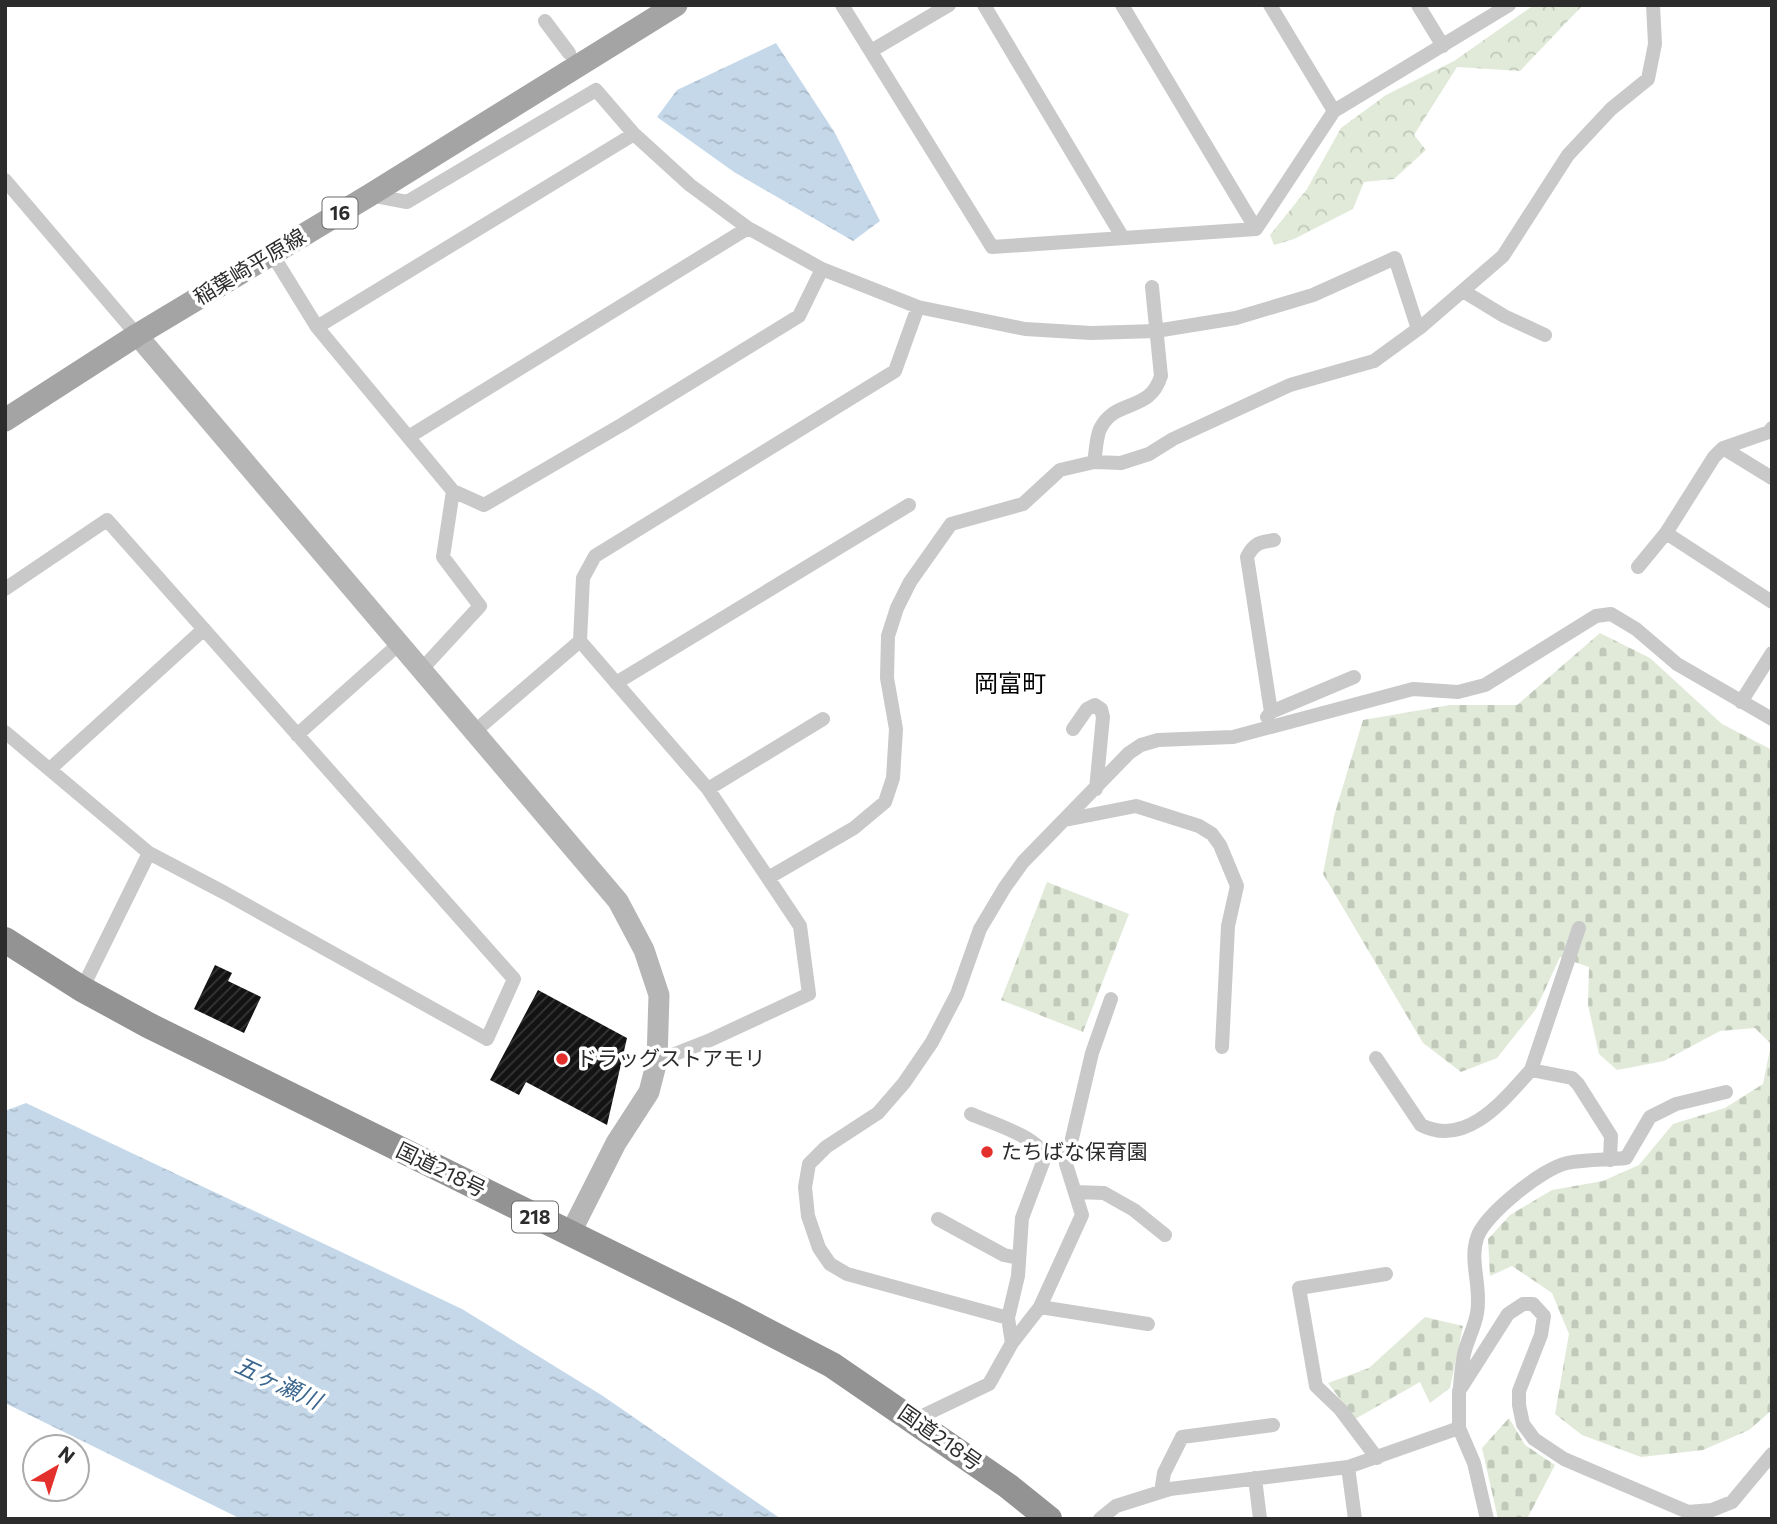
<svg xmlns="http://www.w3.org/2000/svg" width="1777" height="1524" font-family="Commissioner,'Noto Sans JP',sans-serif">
	<defs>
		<pattern id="cemetery-stones" width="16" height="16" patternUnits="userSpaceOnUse" patternTransform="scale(1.75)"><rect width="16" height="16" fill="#e1ead9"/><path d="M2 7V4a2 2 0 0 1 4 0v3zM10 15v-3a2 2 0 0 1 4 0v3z" fill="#c1c9ba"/></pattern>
		<pattern id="park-crowns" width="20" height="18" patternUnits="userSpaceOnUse" patternTransform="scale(1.75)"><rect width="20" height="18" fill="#e1ead9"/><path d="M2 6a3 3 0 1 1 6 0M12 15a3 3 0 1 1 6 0" fill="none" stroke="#c1c9ba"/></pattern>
		<pattern id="water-ripples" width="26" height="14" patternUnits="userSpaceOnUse" patternTransform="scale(1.75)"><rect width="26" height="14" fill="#c5d8ea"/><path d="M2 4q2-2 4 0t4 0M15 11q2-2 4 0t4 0" fill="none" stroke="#a9bac9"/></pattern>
		<pattern id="building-hatch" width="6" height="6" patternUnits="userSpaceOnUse" patternTransform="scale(1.75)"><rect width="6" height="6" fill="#131313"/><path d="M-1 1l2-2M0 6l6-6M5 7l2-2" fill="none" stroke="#363636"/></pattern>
	</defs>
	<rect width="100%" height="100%" fill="#fff"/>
	<path fill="url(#cemetery-stones)" d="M1600,633l50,25 72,66 50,26v660l-23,20 -46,20 -62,7 -59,-22 -27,-21 14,-80 -17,-41 -40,-27 -22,10 -2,-37 22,-24 42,-25 51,-9 36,-16 34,-41 52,-16 38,-24 8,-40 -16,-16 -35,3 -56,30 -47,9 -18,-16 -11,-49 1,-38 -29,-10 -24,52 -39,49 -36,14 -38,-29 -100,-169 11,-58 29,-96 87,-15h67z
		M1047,882l82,32 -46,118 -82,-32z
		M1425,1317l38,9 -13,62 -20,15 -10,-21 -65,37 -27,-36 41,-15z
		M1509,1418l16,27 30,20 -28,54h-29l-16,-71z"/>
	<path fill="url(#park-crowns)" d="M1534,5h49l-63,66 -63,-4 -43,68 12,15 -32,29 -30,3 -11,27 -59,30 -20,6 -4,-10 37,-46 34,-61 45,-33 68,-34z"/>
	<path fill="url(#water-ripples)" d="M776,43l59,90 45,88 -27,20 -119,-69 -77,-55 20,-27z
		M26,1103l436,206 141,87 178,123h-540l-236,-116v-292z"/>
	<path fill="url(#building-hatch)" d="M215,965l17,8 -4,8 33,16 -17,36 -50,-24z
		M538,990l89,48 -20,87 -81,-43 -7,13 -29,-15z"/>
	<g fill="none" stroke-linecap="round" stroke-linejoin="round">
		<path stroke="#c9c9c9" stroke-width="14" d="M842,5l150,242 264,-18 78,-118 175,-106
			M984,5l139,233
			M1122,5l134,224
			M1270,5l64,106
			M1418,5l25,41
			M545,21l24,32
			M871,51l78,-46
			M5,180l132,155
			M370,195l37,7 189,-112 38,44
			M272,254l45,73
			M822,269l96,38 107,22 66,4 65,-2 80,-13 77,-23 82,-37 23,71
			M1463,291l41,25 41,19
			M410,436l338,-208
			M1723,448l49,30
			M1094,462c2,-10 2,-24 6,-33 16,-32 49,-15 61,-53l-9,-89
			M1666,533l106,69
			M1638,567l28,-34 48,-76 9,-9 46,-16 3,-4
			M5,589l102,-69 407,459 -27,60 -262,-146 -76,-40 -144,-121
			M580,641l128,148 60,89
			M422,669l58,-63 -37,-49 10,-66 -136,-164 317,-193 56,51 58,43 74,41 -23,47 -176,108 -139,81 -31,-14
			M616,683l293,-178
			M1741,702l31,-49
			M1271,712l-24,-155c7,-14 13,-15 27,-17
			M1267,717l4,-5 83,-35
			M1073,729l14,-20 8,-4 6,4 2,8 -7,72
			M474,732l106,-91 3,-63 12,-22 300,-185 23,-64
			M297,735l102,-91
			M50,769l154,-140
			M708,789l115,-70
			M1065,820l71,-14 63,20 13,8 8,11 17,41 -9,40 -6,121
			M82,989l67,-136
			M1376,1058l45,67c45,23 83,-25 110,-55l41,8 6,6 33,52 -1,24
			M657,1061l51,-20 101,-47 -9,-68 -32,-48 86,-50 31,-26 8,-24 3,-49 -9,-51 1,-42 9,-28 13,-26 41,-58 72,-20 37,-34 34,-8 27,1 28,-9 24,-15 117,-54 84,-24 48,-35 81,-70 65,-101 43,-46 37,-30 7,-35 -2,-39
			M1531,1070l48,-142
			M971,1114c20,9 68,23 74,43l-23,61 -4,58 -10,42
			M1075,1192l29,1 30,17 31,25
			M938,1219l66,36 14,3
			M1040,1307l108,17
			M1012,1343l28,-36 42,-92 -16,-51 26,-111 19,-54
			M1460,1386c1,-10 2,-22 4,-32 3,-14 11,-27 13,-41 5,-25 -8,-52 0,-75 7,-23 66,-70 90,-75 18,-4 40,-3 59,-5l24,-41 26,-13 50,-12
			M914,1420l75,-36 23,-41 -4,-25 -161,-44 -17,-10 -11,-16 -11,-32 -3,-29 4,-23 17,-17 52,-34 26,-30 28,-41 25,-48 23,-65 25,-42 18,-25 106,-109 12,-8 17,-5 75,-3 180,-48 45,3 27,-7 111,-69 15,-2 25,15 41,35 95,55
			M1377,1458l-37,-49 -24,-23 -17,-98 87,-14
			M1348,1467l7,52
			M1255,1478l5,41
			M1161,1492l3,-19 18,-36 91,-12
			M1100,1519l16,-13 54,-17 178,-22 111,-39
			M1487,1519l-13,-56 -15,-35v-37l49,-77 15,-10h10l11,12 -3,19 -22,56v14l4,19 11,15 30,20 124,53 24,-2 20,-8 40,-48"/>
		<path stroke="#b6b6b6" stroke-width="21" d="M137,335l481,566 26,49 15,45 -2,66 -8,31 -33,51 -46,91"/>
		<path stroke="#a4a4a4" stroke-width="23" d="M5,420l132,-85 233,-140 306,-190"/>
		<path stroke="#939393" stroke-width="26" d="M5,940l77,49 66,36 584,288 100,52 176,121 41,33"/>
	</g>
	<g fill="#e4302d" stroke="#fff" stroke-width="2.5">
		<circle cx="562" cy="1059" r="7"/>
		<circle cx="987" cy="1152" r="7"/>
	</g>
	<g text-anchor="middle" stroke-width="7" stroke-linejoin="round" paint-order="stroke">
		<g fill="#fff" stroke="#6b6b6b" stroke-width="2">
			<rect x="322.5" y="197.5" width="35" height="31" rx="5"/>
			<rect x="512" y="1201.5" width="46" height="31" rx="5"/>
		</g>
		<g font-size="19" font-weight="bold" fill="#2c2c2c">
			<text x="340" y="220">16</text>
			<text x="535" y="1224">218</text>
		</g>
		<g font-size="21" fill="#2c2c2c" stroke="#fff">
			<text transform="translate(250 267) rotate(-31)" y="7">稲葉崎平原線</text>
			<text transform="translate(441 1170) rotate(26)" y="7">国道218号</text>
			<text transform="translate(940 1438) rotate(35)" y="7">国道218号</text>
		</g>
		<g font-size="21" fill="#2c2c2c" stroke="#fff" text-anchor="start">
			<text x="576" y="1066">ドラッグストアモリ</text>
			<text x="1001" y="1159">たちばな保育園</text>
		</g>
		<g font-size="23" font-style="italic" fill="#3b668d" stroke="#fff">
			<text transform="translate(278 1383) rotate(25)" y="8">五ヶ瀬川</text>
		</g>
		<g font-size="24" fill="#000" stroke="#fff">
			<text x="1010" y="692">岡富町</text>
		</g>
	</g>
	<rect width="1777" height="1524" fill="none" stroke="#2c2c2c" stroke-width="14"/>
	<g transform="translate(56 1468) rotate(39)"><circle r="33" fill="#ffffff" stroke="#ababab" stroke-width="2"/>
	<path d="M0-5L12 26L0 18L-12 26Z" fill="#e4302d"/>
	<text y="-10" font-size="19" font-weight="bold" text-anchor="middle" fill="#2c2c2c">N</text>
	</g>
</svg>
